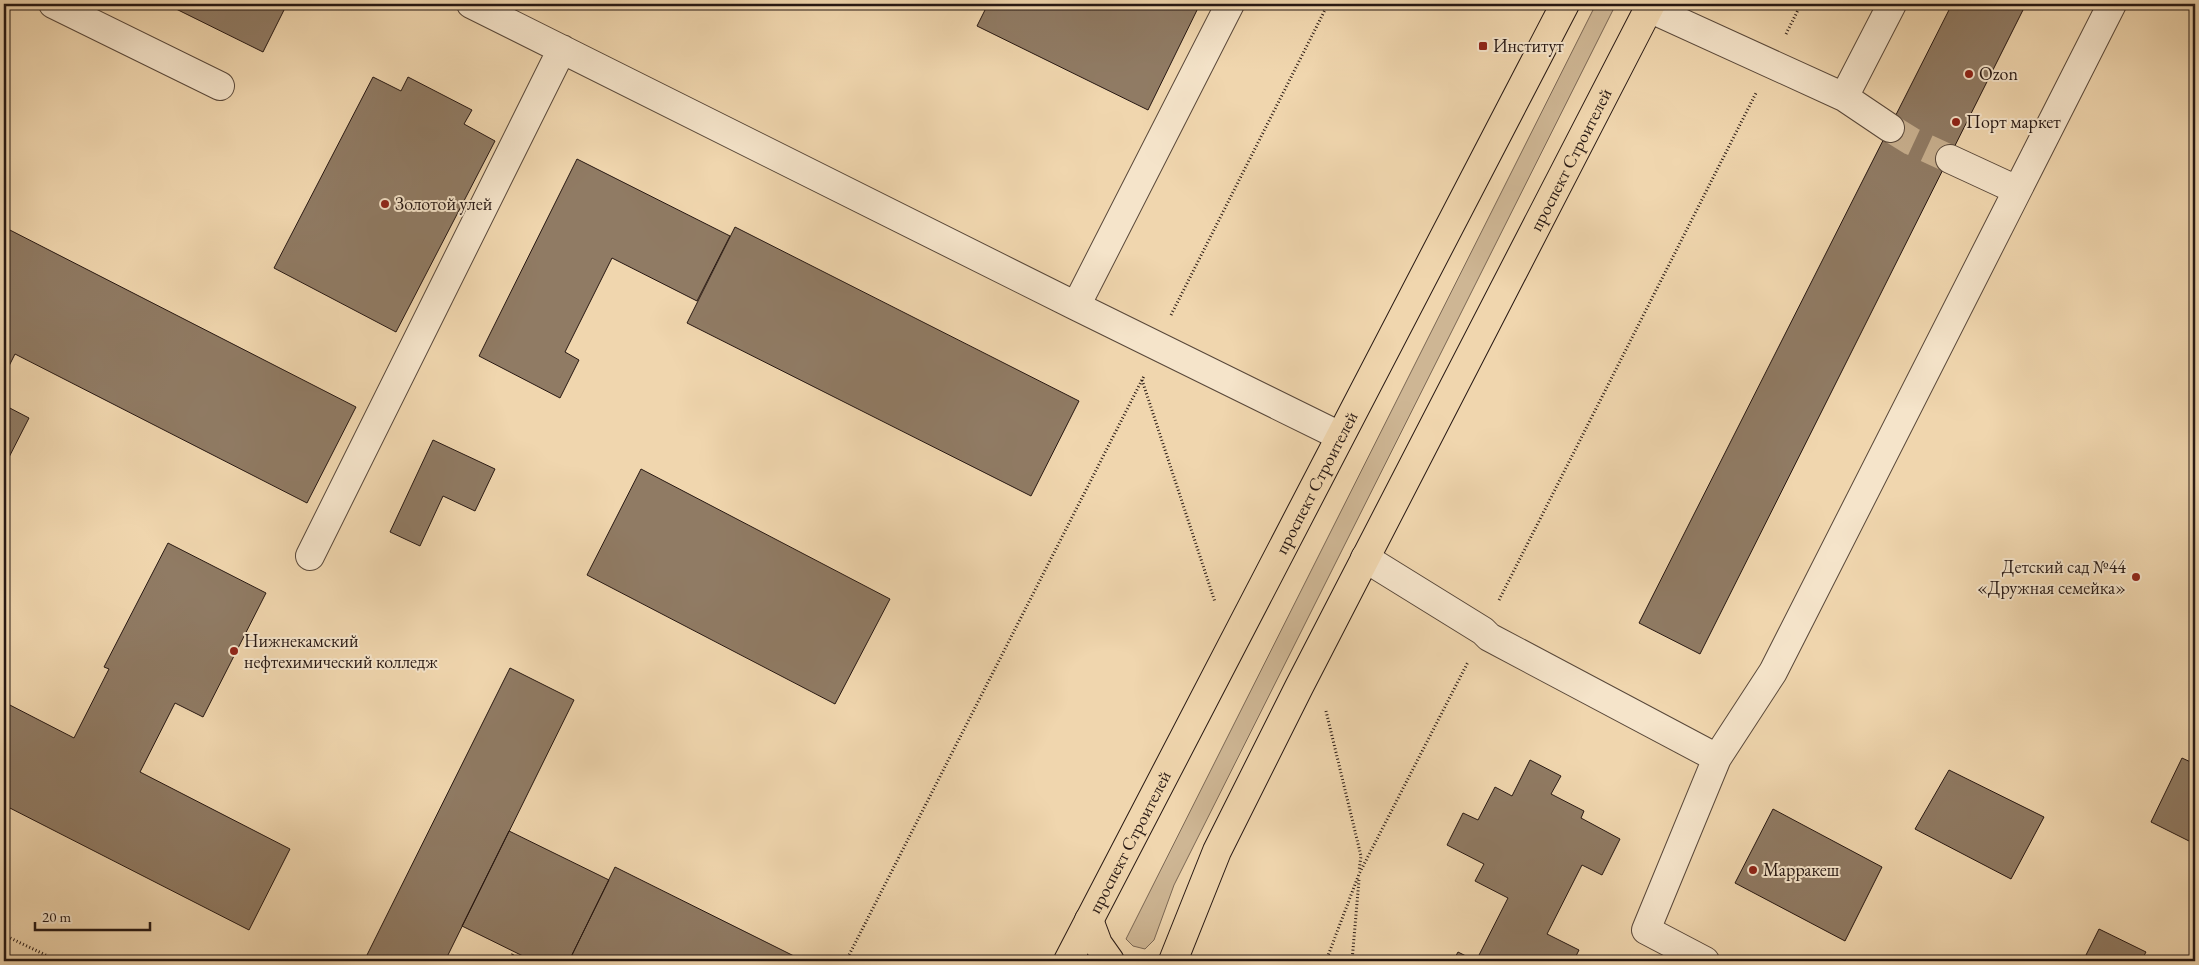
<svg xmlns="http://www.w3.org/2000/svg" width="2199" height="965" font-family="'EB Garamond',serif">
	<rect width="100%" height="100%" fill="#f0d6ae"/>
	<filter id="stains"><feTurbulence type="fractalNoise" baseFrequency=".004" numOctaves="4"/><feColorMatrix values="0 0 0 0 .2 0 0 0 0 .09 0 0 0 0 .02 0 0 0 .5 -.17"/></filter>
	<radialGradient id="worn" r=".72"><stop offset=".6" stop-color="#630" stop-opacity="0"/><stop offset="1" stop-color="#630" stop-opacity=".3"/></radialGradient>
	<path fill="#ceb694" stroke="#7a6754" d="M1596,4h20l-442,881 -20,55 -9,9 -12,-3 -7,-7z"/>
	<path fill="#907b64" stroke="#271813" d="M166,4h121l-24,48z
		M988,4h212l-52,106 -171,-84z
		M1952,4h74l-326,650 -61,-31z
		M373,77l28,14 7,-14 64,33 -8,14 31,17 -99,191 -122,-64z
		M577,159l153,77 -33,65 -85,-43 -47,94 14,8 -19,38 -81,-42z
		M4,227l352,180 -49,96 -292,-149 -11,22z
		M735,227l344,174 -48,95 -344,-173z
		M4,405l25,13 -25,49z
		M433,440l62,29 -20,42 -32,-15 -23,50 -30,-14z
		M641,469l249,130 -55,105 -248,-129z
		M168,543l98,50 -63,124 -28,-14 -35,69 150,77 -41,81 -245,-125v-103l70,36 35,-69 -5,-2z
		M510,668l64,32 -129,261h-81z
		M2182,758l13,6v80l-44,-22z
		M1530,760l31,16 -10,18 33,17 -3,7 39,21 -18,36 -20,-10 -35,69 32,16 -4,8 7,3h-129l5,-9 18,9 32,-63 -33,-17 9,-17 -37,-19 16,-32 15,7 17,-33 17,9z
		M1949,770l95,47 -33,62 -96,-50z
		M1773,809l109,58 -37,74 -110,-58z
		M509,831l100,49 -40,81h-36l-71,-35z
		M615,867l189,94h-235z
		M2099,929l47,23 -5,9h-58z"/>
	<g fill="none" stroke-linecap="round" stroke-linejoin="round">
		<path stroke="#c8b08f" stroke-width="28" stroke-dasharray="28 14" stroke-linecap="butt" d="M1890,128l21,13 39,18"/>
		<g stroke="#59483a" stroke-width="30">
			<path id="minor" d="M53,4l167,82
				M471,4l605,302 264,130
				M1649,8l195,89 46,31
				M1844,97l48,-93
				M1950,159l67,31
				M1076,306l154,-302
				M310,556l252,-507
				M1365,558l118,73 6,6 228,121 -71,172 59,31
				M1717,758l56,-86 339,-668"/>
		</g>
		<g stroke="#271813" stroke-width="30">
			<g id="major">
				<path d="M1089,920l9,24 12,17"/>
				<path id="s1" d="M1068,961l497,-957"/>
				<path id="s2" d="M1173,961l44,-110 82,-164 352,-683"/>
			</g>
		</g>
		<path stroke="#271813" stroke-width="3" stroke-dasharray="1 2.5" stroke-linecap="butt" d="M1786,34l15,-30
			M1171,315l157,-311
			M1142,380l73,222
			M1499,600l257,-507
			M1326,711l35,145 -2,15
			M4,935l54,26
			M509,961l5,-9
			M846,961l298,-585
			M1326,961l33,-87 109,-212
			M1352,961l7,-81"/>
		<use href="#minor" stroke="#f5e4ca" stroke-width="28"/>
		<use href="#major" stroke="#f0d6ae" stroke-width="28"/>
	</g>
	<g fill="#8f2418" stroke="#f5e4ca" stroke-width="2">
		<rect x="1478" y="41" width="10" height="10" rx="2.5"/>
		<circle cx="1969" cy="74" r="5"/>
		<circle cx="1956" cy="122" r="5"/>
		<circle cx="385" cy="204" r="5"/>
		<circle cx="2136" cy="577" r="5"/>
		<circle cx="234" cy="651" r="5"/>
		<circle cx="1753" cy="870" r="5"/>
	</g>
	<g text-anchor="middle" stroke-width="4" stroke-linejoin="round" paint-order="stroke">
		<g font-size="18" fill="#271813" stroke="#f5e4ca" text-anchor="start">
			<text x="1493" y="52">Институт</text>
			<text x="1979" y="80">Ozon</text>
			<text x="1966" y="128">Порт маркет</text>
			<text x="395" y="210">Золотой улей</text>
			<text x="2126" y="573" text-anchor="end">Детский сад №44<tspan x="2126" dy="21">«Дружная семейка»</tspan></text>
			<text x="244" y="647">Нижнекамский<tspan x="244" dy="21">нефтехимический колледж</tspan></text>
			<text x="1763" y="876">Марракеш</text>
		</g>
		<g font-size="18" fill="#271813" stroke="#f5e4ca">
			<text dy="6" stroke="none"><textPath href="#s2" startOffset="895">проспект Строителей</textPath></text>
			<text dy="6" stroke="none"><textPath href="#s1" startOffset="539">проспект Строителей</textPath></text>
			<text dy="6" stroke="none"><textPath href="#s1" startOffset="134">проспект Строителей</textPath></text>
		</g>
	</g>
	<rect width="2199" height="965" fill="none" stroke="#f0d6ae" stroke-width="20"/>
	<rect x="5" y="5" width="2189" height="955" fill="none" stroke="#271813" stroke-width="2.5"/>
	<rect x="10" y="10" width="2179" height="945" fill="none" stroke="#271813"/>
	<path d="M35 922v8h115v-8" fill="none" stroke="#271813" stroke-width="2.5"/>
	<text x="42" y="922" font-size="15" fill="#271813" stroke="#f5e4ca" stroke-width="4" paint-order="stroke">20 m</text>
	<rect width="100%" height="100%" filter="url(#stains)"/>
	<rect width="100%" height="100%" fill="url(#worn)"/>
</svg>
